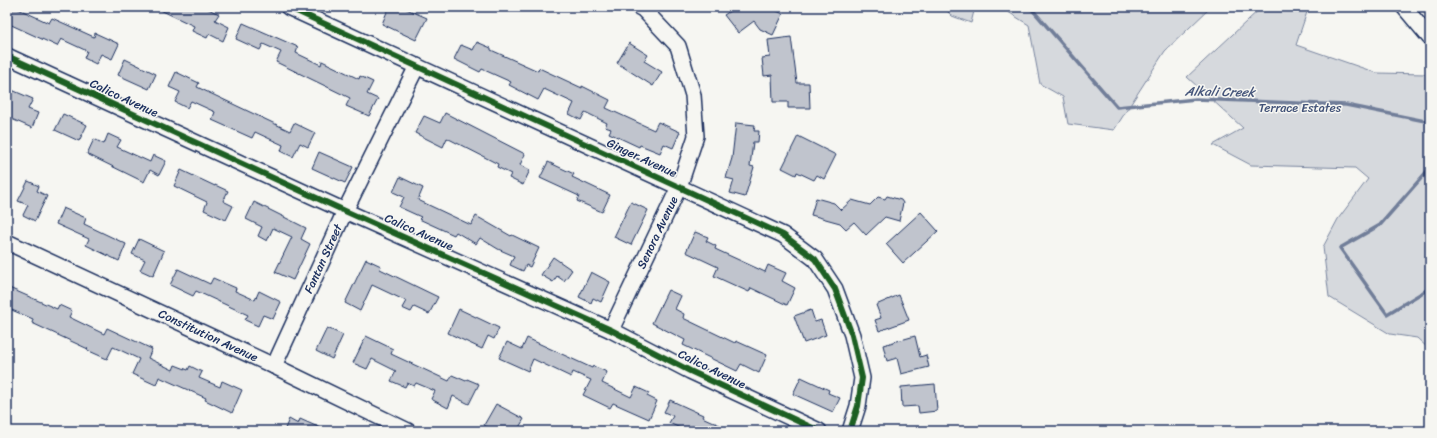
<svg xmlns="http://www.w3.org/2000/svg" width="1437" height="438" font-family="Sriracha,sans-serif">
	<rect width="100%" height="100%" fill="#f6f6f2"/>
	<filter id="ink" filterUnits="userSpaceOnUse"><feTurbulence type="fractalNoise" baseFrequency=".025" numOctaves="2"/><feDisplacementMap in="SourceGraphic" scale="8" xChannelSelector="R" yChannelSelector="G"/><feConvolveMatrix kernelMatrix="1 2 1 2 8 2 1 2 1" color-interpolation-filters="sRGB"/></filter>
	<g filter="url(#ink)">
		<path fill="#d6d9dd" stroke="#78849e" d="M943,7h32l-4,16 -19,-7z
			M988,7h223l-46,44 -51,79 -46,-6 -5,-27 -23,-13 -11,-59 -24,-15z
			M1262,7h54l-9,5 -11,33 81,28 49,1 4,4v272l-13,-12 -27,-4 -61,-37 -6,-50 15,-28 30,-40 -13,-11 -104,-3 -38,-20 30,-17 -56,-51z"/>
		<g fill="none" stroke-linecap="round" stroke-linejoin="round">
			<path stroke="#717e99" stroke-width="3.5" d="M1030,7l87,100 79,-8 150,6 84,17
				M1430,168l-50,57 -40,23 47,66 43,-26"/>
		</g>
		<path fill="#c0c4cd" stroke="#1b2f5e" d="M9,7h5l35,16 3,-5 42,19 1,-4 24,11 -7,15 -11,-5 -5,10 -12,-6 3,-7 -26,-12 -4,7 -50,-23v-12z
			M154,7h50l15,7 -4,6 14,7 -6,14 -14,-7 -2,4 -15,-7 2,-5z
			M389,7h13l25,11 -11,22 -34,-16z
			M736,7h41l-2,3 8,4 -10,21 -13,-6 -6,-8 -16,12 -14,-18z
			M243,23l55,24 -2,6 25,12 1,-4 37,18 1,-3 13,6 -6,12 11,5 -9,17 -23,-10 4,-8 -74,-36 5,-10 -18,-8 -3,6 -24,-11z
			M791,37l6,46h12l1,25h-22v-6h-15l-1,-27 -8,1 -2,-18 8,-1 -2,-17z
			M477,42l14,6v2l47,21 1,-3 43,20v-2l28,14 -4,8 48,22 4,-8 22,10 -7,16 -9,-4 -4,9 -20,-8 -1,2 -30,-14 2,-4 -6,-2 2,-4 -22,-11 -4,8 -12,-6 5,-11 -30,-14 -6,11 -29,-15 2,-3 -29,-13 -2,3 -26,-13 7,-14 12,5z
			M629,43l19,12 -4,6 18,11 -9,14 -36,-23z
			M125,59l31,15 -7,15 -31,-14z
			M176,72l23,11 -2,4 93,44 4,-8 21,10 -7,14 -8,-4 -7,14 -12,-6 2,-6 -28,-13 -3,6 -40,-18 3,-8 -24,-11 -4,7 -12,-6 5,-10 -11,-5z
			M7,88l26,11 -5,10 10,4 -6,15 -25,-11z
			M445,113l80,41 -5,11 10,5 -7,15 -14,-7 2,-4 -14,-7 1,-3 -51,-26 -4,9 -28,-14 9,-17 16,7z
			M63,114l24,11 -8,16 -24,-11z
			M736,123l19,2 -1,6h5l-1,11h-5l-3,24 4,1 -9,30 -15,-4 4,-13 -8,-2 6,-20z
			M108,134l13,6 -4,7 33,15 3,-7 13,6 -7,14 -9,-5 -6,12 -57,-28 7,-15 10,5z
			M798,136l38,19 -12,24 -7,-4 -3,5 -17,-8 -1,3 -14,-7z
			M319,152l34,15 -8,16 -33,-15z
			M548,162l26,12 -2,3 38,18 -8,17 -25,-11 2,-5 -39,-18z
			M181,170l34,16v-1l13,6 -5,10 10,5 -7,14 -22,-10 3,-8 -33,-16z
			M400,177l23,11 -5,12 53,25 5,-9 35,20 1,-1 27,13 -9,19 -4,-2 -3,6 -13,-6 4,-9 -16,-7 -18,-11 -4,6 -20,-12 -2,3 -35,-16 2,-2 -22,-10 5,-10 -11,-5z
			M28,181l11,5 -2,5 10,5 -12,25 -12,-6 5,-10 -10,-4z
			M887,196l14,4 2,3 -4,18 -14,-4 -19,18 -12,-13 -8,7 -6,-6 -29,-8 5,-17 18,5 7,7 11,-10 18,5 8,-8 7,2z
			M254,202l52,26 -5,11 9,5 -17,36 -18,-8 17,-35 -19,-9 -6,13 -9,-5 4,-9 -16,-8z
			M631,202l17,8 -17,35 -17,-8z
			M63,208l23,10 -2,6 42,20 -7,17 -33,-16 3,-6 -33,-15z
			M921,212l17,19 -35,32 -17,-19z
			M695,232l13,5 -2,4 10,5 -1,3 50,23 3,-7 18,8 -4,8 13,7 -8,17 -36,-17 -2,4 -35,-16 4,-9 -32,-15z
			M139,239l25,12 -11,25 -13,-6 5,-10 -13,-6z
			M553,257l19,13 -8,11 -7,-5 -4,6 -12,-7z
			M366,259l15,7 -1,3 58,28 -9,17 -15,-7 -3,5 -9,-4 4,-7 -34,-16 -12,26 -15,-8z
			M178,269l32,15 3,-6 23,10 -1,3 20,9 4,-9 22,11 -8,17 -10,-4 -5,11 -13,-6 3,-5 -52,-24 -3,5 -23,-11z
			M591,272l19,10 -9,20 -8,-4 -2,5 -12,-6z
			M7,287l50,22 2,-4 13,6 -3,6 35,17 3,-6 45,21 -4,9 25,12 2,-5 13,5 2,-4 12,6 -3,6 21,9 2,-6 20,9 -10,23 -27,-13 1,-2 -47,-21 -3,8 -24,-11 7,-15 -19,-9 -7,-3 -6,12 -20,-9 1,-1 -56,-26 1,-4 -26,-11z
			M668,290l13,6 -6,13 9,5 -1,4 52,25 1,-2 31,14 -8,18 -18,-9 -4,7 -54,-26 2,-5 -33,-17z
			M899,295l10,25 -30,11 -4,-11 6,-2 -5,-13z
			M459,309l40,19 -5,11 -6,-3 -6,13 -34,-16z
			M811,310l4,12 6,-2 5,15 -22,8 -10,-27z
			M327,328l16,7 -11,24 -16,-8z
			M366,336l27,13 -2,5 58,27 3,-6 14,6 1,-2 12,5 -10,20 -16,-8 -5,12 -17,-9 4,-8 -19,-8 -2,3 -7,-3 -2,4 -14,-6 5,-10 -24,-12 -5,10 -14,-6z
			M915,336l5,21 6,-2 3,12 -28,7 -4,-16 -10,3 -4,-16z
			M527,338l65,30 1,-2 14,6 -5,11 29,14 5,-10 13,6 -2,3 10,5 -8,18 -36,-16 -3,5 -27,-13 8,-15 -18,-8 -2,5 -38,-18 -5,12 -29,-13 8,-16 15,7z
			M801,377l28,13 -1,3 12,5 -7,14 -40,-18z
			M935,384l2,27 -18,2 -1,-7 -16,1 -1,-20z
			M670,400l33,15 -1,2 31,14h-46l-18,-8 4,-7 -9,-4z
			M496,404l28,15 -7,12h-23l-10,-6z
			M289,419l9,5 2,-5 27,12h-43z"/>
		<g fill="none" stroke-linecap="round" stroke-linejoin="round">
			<g stroke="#1b2f5e" stroke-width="18">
				<g id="minor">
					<path d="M288,7l495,228 32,24 20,30 17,46 10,43 -4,28 -8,25"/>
					<path d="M1404,7l26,31"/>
					<path d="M7,56l338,155 266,119 79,41 129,60"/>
					<path id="s1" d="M7,242l267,124 134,65"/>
					<path id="s2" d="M611,330l68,-143 17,-51 -3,-41 -15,-49 -35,-37 -4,-2"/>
					<path id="s3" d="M274,366l71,-155 72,-145"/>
				</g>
			</g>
			<use href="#minor" stroke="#f6f6f2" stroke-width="15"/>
			<g stroke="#f6f6f2" stroke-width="8">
				<path id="cycleway" d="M288,7l495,228 32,24 20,30 17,46 10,43 -4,28 -8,25
					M7,56l338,155 266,119 79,41 129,60"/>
			</g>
			<use href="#cycleway" stroke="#1b5e20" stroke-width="6"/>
		</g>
	</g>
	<g text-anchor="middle" stroke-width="3" stroke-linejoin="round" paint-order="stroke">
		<g font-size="12" fill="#1b2f5e" stroke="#f6f6f2">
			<text transform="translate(124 98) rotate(25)" y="4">Calico Avenue</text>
			<text transform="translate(642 158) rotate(25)" y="4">Ginger Avenue</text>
			<text transform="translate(419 232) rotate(24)" y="4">Calico Avenue</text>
			<text dy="4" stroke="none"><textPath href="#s2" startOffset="108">Senora Avenue</textPath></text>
			<text dy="4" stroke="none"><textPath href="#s3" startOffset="118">Fantan Street</textPath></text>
			<text dy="4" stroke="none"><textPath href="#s1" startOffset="222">Constitution Avenue</textPath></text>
			<text transform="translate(712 369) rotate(26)" y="4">Calico Avenue</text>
		</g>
		<g font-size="12" fill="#405177" stroke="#f6f6f2">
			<text x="1300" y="112">Terrace Estates</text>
		</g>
		<g font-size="13" font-style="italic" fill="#46567b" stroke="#f6f6f2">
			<text transform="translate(1220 91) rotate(1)" y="5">Alkali Creek</text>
		</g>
	</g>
	<rect width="1437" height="438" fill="none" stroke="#f6f6f2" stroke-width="24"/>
	<rect x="12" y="12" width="1413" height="414" fill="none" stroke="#1b2f5e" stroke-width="1.5" filter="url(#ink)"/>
</svg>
